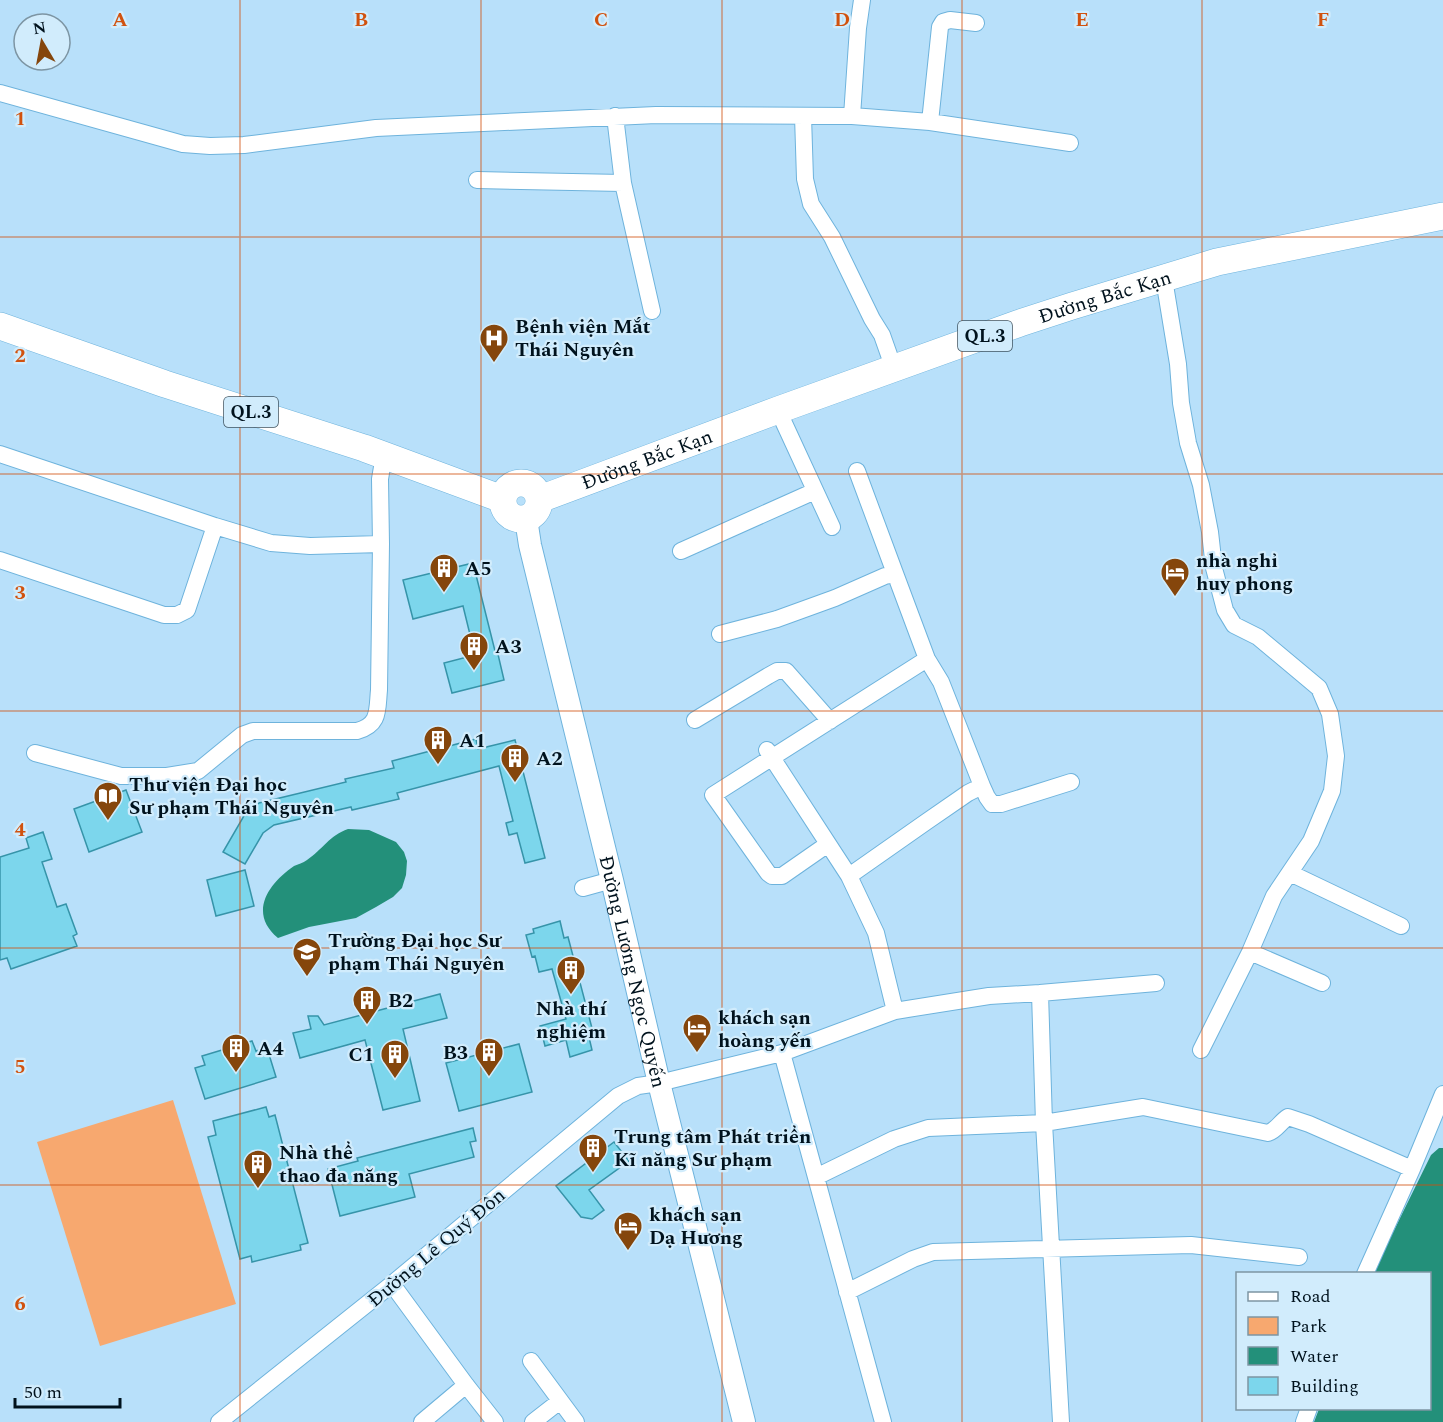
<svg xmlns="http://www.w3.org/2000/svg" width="1443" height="1422" font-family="Spectral,serif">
	<rect width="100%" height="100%" fill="#b8e0fa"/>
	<path fill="#f7a86f" d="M173,1100l63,204 -136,42 -63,-204z"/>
	<path fill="#23907a" d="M348,829l21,1 27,12 8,10 3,9 -1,14 -4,13 -9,9 -17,10 -20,11 -47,9 -31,11c-30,-25 -10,-54 16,-72 4,-2 9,-3 13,-6 15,-10 23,-25 41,-31z
		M1439,1148h4v274h-129l5,-13 111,-1v-134l-57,-1 58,-118z"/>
	<path fill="#7cd6ec" stroke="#3694a9" stroke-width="1.5" d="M473,563l22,88 2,-1 7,30 -52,13 -8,-30 31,-8 -12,-49 -50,13 -10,-39z
		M476,739l2,10 37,-9 30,118 -20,5 -8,-30 -8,2 -3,-12 7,-2 -14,-55 -102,27 2,6 -47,11 -1,-3 -77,18 -11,8 -18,31 -22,-12 22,-38 14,-11 87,-21 -1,-3 49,-11 -2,-7z
		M126,790l16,42 -53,20 -15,-43z
		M43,832l9,27 -10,3 15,45 9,-3 11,30 -4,2 4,10 -66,23 -4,-11 -7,2v-103l29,-9 -3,-10z
		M245,870l9,36 -38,10 -9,-36z
		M560,921l4,17 4,-1 25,95 -5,1 4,17 -22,7 -4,-17 -21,6 -5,-20 26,-7 -14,-50 -13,3 -4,-16 -3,1 -6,-22 8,-2 -1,-4z
		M440,994l7,24 -44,11 17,72 -37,9 -18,-70 -65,18 -7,-25 18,-4 -3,-13h10l6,9z
		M252,1041l4,10 11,-3 9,29 -71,22 -10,-31 10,-3 -3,-9z
		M519,1044l13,48 -73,19 -13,-48z
		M266,1107l3,10 6,-2 33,128 -8,2 1,5 -49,12 -1,-6 -11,3 -32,-122 8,-2 -3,-14z
		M473,1128l3,13 -6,1 4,15 -65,17 6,23 -75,19 -12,-47 30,-8 -1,-3z
		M614,1142l15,19 -40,29 15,20 -12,9 -11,-2 -25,-31z"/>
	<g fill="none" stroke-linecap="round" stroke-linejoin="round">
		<g stroke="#6eb3dc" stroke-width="18">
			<path id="minor" d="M0,93l183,51 27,2 34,-1 132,-17 280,-13 196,1 78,6 140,21
				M615,116l8,67 29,128
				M803,116l2,63 6,25 21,33 40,82 10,16 12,34
				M852,116l6,-88 4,-28
				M930,122l10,-95 3,-5 7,-2 26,3
				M477,180l146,3
				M1164,279l14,85 3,39 7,40 13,42 9,47 4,36 11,42 9,15 24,12 61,51 11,26 6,42 -4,35 -21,50 -37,55 -24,56 -49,98
				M778,410l54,117
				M0,454l215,72 56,17 39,3 71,-2
				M857,471l39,105
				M681,551l134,-60
				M0,560l164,55h13l10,-5 28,-84
				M720,634l57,-15 58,-21 50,-22 5,-1 6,1 31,83 14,23 41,104
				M695,720l73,-44 9,-5h9l44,50
				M767,750l82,126 27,57 19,78
				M35,753l86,23h46l31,-5 44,-36 11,-4h104c23,-6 20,-21 22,-41l2,-146 -1,-65 4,-24
				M828,844l-46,32h-10l-4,-3 -55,-78 214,-136
				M1290,873l111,53
				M849,876l77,-54 42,-29 14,-7 5,11 5,7h9l70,-22
				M583,888l29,-8
				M1250,952l72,31
				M1040,993l116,-10
				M782,1053l101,369
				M816,1177l78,-38 34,-11 116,-5 99,-16 125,26c9,-3 12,-11 20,-16l21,7 103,45
				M1365,1274l47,-105 31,-75
				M392,1284l74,101 29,37
				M847,1292l66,-33 20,-7 258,-7 108,12
				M531,1361l45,61
				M219,1422l173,-138 226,-188 20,-10 21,-3 123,-30 113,-42 94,-15 51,-3 4,130 17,299
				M422,1422l44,-37
				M533,1422l27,-21
				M1304,1422l5,-14"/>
		</g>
		<g stroke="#6eb3dc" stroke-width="24">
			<g id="secondary">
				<path id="s1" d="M526,519l4,26 82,335 47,203 85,339"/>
			</g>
		</g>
		<g stroke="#6eb3dc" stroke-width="28">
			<g id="trunk">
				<path d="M0,326l165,58 199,64 138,51"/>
				<circle cx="521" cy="501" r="18"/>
				<path id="s2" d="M540,499l238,-89 242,-87 52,-17 145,-44 226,-46"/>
			</g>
		</g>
		<use href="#minor" stroke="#fff" stroke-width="16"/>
		<use href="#secondary" stroke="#fff" stroke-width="22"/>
		<use href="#trunk" stroke="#fff" stroke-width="27"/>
	</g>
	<path fill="none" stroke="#d1520e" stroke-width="1.5" stroke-opacity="0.55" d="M240,0v1422M481,0v1422M722,0v1422M962,0v1422M1202,0v1422M0,237h1443M0,474h1443M0,711h1443M0,948h1443M0,1185h1443"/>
	<defs>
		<g id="hospital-pin" transform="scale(1.5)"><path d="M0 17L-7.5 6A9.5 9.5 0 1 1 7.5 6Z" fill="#85460c" stroke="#d1ecfc"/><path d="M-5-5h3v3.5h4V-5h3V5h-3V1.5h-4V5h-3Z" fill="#fff"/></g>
		<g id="building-pin" transform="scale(1.5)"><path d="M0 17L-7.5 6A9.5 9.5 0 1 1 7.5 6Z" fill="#85460c" stroke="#d1ecfc"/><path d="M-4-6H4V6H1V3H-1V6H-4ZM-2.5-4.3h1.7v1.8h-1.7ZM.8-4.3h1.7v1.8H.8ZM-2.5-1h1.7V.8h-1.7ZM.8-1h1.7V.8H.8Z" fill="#fff"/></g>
		<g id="hotel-pin" transform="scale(1.5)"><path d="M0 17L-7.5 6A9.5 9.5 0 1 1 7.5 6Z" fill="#85460c" stroke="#d1ecfc"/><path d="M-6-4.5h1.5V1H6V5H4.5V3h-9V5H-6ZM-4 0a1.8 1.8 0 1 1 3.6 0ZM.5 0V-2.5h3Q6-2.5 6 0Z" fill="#fff"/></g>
		<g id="library-pin" transform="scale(1.5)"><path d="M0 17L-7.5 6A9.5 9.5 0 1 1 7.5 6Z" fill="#85460c" stroke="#d1ecfc"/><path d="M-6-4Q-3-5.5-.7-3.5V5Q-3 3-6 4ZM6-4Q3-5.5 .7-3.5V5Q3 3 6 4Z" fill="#fff"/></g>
		<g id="university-pin" transform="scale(1.5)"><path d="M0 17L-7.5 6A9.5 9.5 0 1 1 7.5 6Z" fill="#85460c" stroke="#d1ecfc"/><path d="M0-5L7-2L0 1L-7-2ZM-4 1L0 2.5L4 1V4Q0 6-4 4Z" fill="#fff"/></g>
	</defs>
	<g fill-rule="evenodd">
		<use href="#hospital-pin" x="494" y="338"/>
		<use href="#building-pin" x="444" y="568"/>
		<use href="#hotel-pin" x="1175" y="572"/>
		<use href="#building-pin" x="474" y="646"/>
		<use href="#building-pin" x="438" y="740"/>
		<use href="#building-pin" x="515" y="758"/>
		<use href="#library-pin" x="108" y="796"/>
		<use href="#university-pin" x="307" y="952"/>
		<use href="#building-pin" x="571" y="970"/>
		<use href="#building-pin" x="367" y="1000"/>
		<use href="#hotel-pin" x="697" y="1028"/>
		<use href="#building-pin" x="236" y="1048"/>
		<use href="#building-pin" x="489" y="1052"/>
		<use href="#building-pin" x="395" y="1054"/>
		<use href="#building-pin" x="593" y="1148"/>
		<use href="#building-pin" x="258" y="1164"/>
		<use href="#hotel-pin" x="628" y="1226"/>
	</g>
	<g text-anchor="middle" stroke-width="4.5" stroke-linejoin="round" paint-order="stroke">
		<g fill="#d1ecfc" stroke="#3f5360" stroke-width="1.5">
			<rect x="958" y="321" width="54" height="30" rx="4.5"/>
			<rect x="224" y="397" width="54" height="30" rx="4.5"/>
		</g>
		<g font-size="18" font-weight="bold" fill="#00121d">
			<text x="985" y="342">QL.3</text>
			<text x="251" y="418">QL.3</text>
		</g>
		<g font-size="20" fill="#00121d" stroke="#d1ecfc">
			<text dy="7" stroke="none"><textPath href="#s2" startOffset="600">Đường Bắc Kạn</textPath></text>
			<text dy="7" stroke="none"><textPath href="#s2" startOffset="114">Đường Bắc Kạn</textPath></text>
			<text dy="7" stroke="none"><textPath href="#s1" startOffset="465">Đường Lương Ngọc Quyến</textPath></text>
			<text transform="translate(436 1247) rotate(-40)" y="7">Đường Lê Quý Đôn</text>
		</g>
		<g font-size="20" font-weight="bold" fill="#00121d" stroke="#d1ecfc" text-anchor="start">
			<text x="515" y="333">Bệnh viện Mắt<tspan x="515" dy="23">Thái Nguyên</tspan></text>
			<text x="1196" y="567">nhà nghỉ<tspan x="1196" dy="23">huy phong</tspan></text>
			<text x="465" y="575">A5</text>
			<text x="495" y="653">A3</text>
			<text x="459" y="747">A1</text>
			<text x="536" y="765">A2</text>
			<text x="129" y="791">Thư viện Đại học<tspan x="129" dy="23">Sư phạm Thái Nguyên</tspan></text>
			<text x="328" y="947">Trường Đại học Sư<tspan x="328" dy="23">phạm Thái Nguyên</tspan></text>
			<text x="388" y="1007">B2</text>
			<text x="571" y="1015" text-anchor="middle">Nhà thí<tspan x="571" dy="23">nghiệm</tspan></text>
			<text x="718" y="1024">khách sạn<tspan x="718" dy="23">hoàng yến</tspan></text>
			<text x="257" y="1055">A4</text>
			<text x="468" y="1059" text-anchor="end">B3</text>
			<text x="374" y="1061" text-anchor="end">C1</text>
			<text x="614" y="1143">Trung tâm Phát triển<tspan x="614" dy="23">Kĩ năng Sư phạm</tspan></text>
			<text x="279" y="1159">Nhà thể<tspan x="279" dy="23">thao đa năng</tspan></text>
			<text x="649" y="1221">khách sạn<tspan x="649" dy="23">Dạ Hương</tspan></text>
		</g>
	</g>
	<g font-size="20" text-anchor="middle" font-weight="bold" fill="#d1520e" stroke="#d1ecfc" stroke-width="4.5" stroke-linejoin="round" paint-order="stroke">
		<text x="120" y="26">A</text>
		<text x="361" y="26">B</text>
		<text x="601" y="26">C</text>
		<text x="842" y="26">D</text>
		<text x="1082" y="26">E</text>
		<text x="1323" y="26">F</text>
		<text x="20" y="125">1</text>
		<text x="20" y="362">2</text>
		<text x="20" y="599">3</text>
		<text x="20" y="836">4</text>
		<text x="20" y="1073">5</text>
		<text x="20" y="1310">6</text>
	</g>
	<rect x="1236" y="1272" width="195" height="138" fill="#d1ecfc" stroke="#7d95a3" stroke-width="1.5"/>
	<rect x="1248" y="1292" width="30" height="9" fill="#ffffff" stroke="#7d95a3" stroke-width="1.5"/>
	<text x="1290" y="1302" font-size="18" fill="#00121d">Road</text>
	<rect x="1248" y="1317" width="30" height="18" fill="#f7a86f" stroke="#7d95a3" stroke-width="1.5"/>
	<text x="1290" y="1332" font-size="18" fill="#00121d">Park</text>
	<rect x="1248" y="1347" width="30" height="18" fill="#23907a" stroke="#7d95a3" stroke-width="1.5"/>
	<text x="1290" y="1362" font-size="18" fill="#00121d">Water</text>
	<rect x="1248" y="1377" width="30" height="18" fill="#7cd6ec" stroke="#7d95a3" stroke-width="1.5"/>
	<text x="1290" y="1392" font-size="18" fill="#00121d">Building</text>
	<g transform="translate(42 42) rotate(350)"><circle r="28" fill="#d1ecfc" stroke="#7d95a3" stroke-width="1.5"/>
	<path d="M0-4.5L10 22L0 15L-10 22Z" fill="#85460c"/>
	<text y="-9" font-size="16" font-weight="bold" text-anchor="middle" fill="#00121d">N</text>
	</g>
	<path d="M15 1398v9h105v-9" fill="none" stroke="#00121d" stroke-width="3"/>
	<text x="24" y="1398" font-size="18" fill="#00121d" stroke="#d1ecfc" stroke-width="4.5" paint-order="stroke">50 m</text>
</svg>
